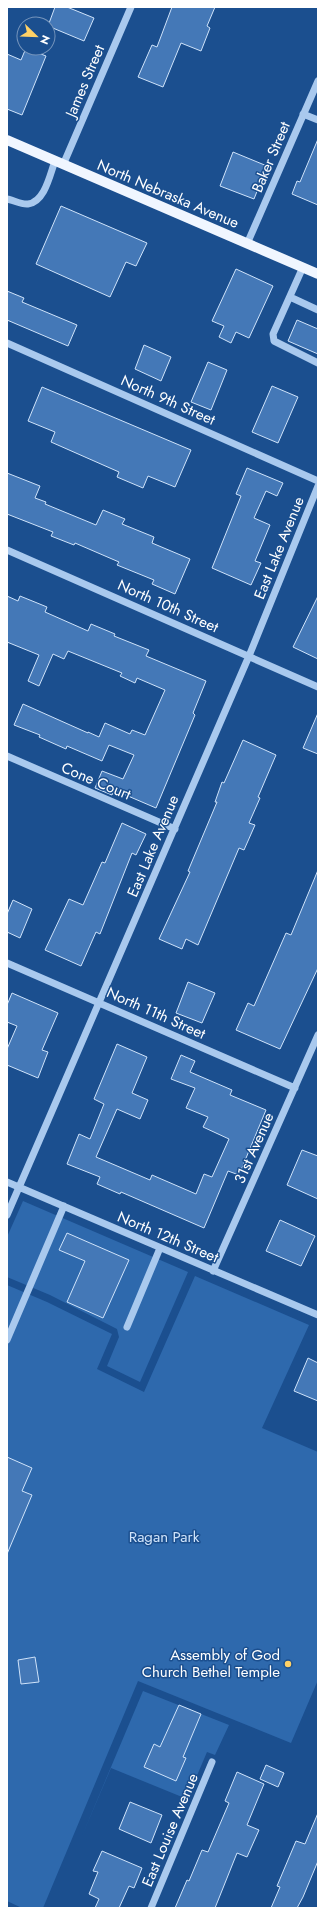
<svg xmlns="http://www.w3.org/2000/svg" width="325" height="1915" font-family="Jost,sans-serif">
	<rect width="100%" height="100%" fill="#1b4f8f"/>
	<path fill="#2e69ad" d="M23,1201l165,71 -48,110 -33,-16 12,-29 -2,-8 -67,-34 -43,-18v-40z
		M195,1276l114,49 -47,103 56,24v228l-27,63 -153,-62 -95,227h-21l-15,-7v-616l40,17 65,32 -15,35 47,23z
		M143,1691l86,34 -14,30 -8,-3 -20,47 -76,-31 -29,68z"/>
	<path fill="#4478b7" stroke="#cfe3fa" d="M55,7h12l27,11 -10,23 -36,-15z
		M172,7h43l-8,19 3,2 -9,23 -20,-8 -18,44 -25,-10 14,-32 5,2z
		M26,48l20,8 -24,59 -15,-6v-55l14,6z
		M318,139v66l-26,-11 5,-13 3,1z
		M233,152l34,14 -13,33 -34,-13z
		M61,206l86,37 -11,23 -10,-4 -16,35 -74,-33z
		M236,269l37,17 -24,52 -13,-6 -5,11 -12,-6 5,-11 -12,-5z
		M7,291l17,7 -2,4 55,23 -9,21 -61,-26z
		M297,320l21,9v25l-30,-13z
		M144,345l27,12 -10,24 -26,-12z
		M208,362l19,8 -16,40 -20,-8z
		M272,386l26,11 -20,46 -26,-11z
		M42,387l149,63 -16,37 -27,-11 -5,12 -26,-11 2,-5 -68,-30 4,-10 -27,-11z
		M247,468l36,15 -6,13 -11,-5 -12,27 16,7 -15,36 6,2 -10,22 -39,-17 29,-72 -5,-2z
		M7,473l33,13 -5,12 11,4 -1,2 51,21 7,-15 22,9 -3,5 32,13 -2,6 38,16 -15,35 -23,-10 2,-4 -37,-15 2,-3 -44,-19 -1,2 -23,-9 2,-4 -46,-18z
		M7,596l11,5 2,-5 27,11 -2,5 43,19 3,-7 24,10 -1,2 35,14 -3,6 60,25 -13,32 2,2 -39,93 -42,-18 -2,5 -17,-7 7,-17 21,8 11,-24 -25,-10 -7,16 -35,-15 -1,3 -27,-12 1,-2 -26,-10 9,-21 65,29v-1l11,5 6,-14 25,11 2,-4 13,5 20,-45 -28,-12 -2,5 -15,-7 2,-3 -54,-22 -4,8 -11,-5 -14,32 -11,-5 11,-26 -32,-13z
		M318,596v63l-25,-12z
		M318,713v41l-15,-6z
		M243,740l33,15 -18,42 2,1 -11,25 6,2 -11,25 -5,-2 -41,97 -12,-6 -4,10 -23,-10 31,-67 -2,-1 29,-69h-2l7,-20 2,1z
		M122,823l24,11 -10,21 -4,-2 -32,81 -4,-2 -15,34 -36,-16 24,-51 14,6 19,-43 3,1z
		M318,870v98l-38,81 -44,-19 12,-27 6,3 32,-73 5,2z
		M13,900l19,9 -12,29 -13,-6v-18z
		M188,982l27,11 -13,30 -26,-10z
		M12,993l46,20 -16,37 6,2 -10,26 -31,-13v-16l10,-23 -10,-4v-17z
		M117,1044l30,13 -15,36 16,7 -8,19 -23,-10 -21,48 54,23 2,-5 44,19 8,-20 8,3 17,-38 -26,-12 5,-10 -22,-9 9,-20 -24,-9 10,-24 14,6 -5,11 42,18 -2,5 36,15 -27,65 -11,-4 -24,57 -83,-36 -1,2 -23,-10 3,-7 -33,-13 12,-30 11,5 14,-35 -10,-5z
		M302,1150l16,6v43l-31,-14z
		M280,1220l35,16 -14,30 -35,-15z
		M67,1233l62,27 -26,58 -36,-16 18,-41 -26,-11z
		M308,1358l10,5v38l-24,-10z
		M7,1457l25,11 -10,23 10,4 -25,59z
		M35,1657l4,25 -18,2 -3,-24z
		M179,1705l22,9 -18,43 3,1 -10,23 -32,-14 10,-23 6,3z
		M266,1765l18,8 -6,14 -18,-8z
		M237,1772l27,12 -17,41 12,5 -12,27 -10,-4 -22,55h-40l12,-28 2,1 13,-31 6,2 21,-49 -4,-2z
		M130,1802l32,13 -11,28 -32,-14z
		M318,1813v48l-15,36 -6,11h-26l9,-21 -3,-1 19,-45 9,3z
		M102,1851l40,17 -8,20 -5,-2 -10,22h-24l4,-9 -10,-5 9,-22 -5,-1z"/>
	<g fill="none" stroke-linecap="round" stroke-linejoin="round">
		<path stroke="#a9c9ee" stroke-width="7" d="M303,114l15,6
			M63,165l68,-158
			M7,199c6,1 15,6 21,5 17,-2 22,-30 27,-43
			M247,244l71,-163
			M303,267l-30,67 1,7 44,22
			M290,297l28,13
			M7,343l311,138
			M7,550l311,137
			M7,756l168,73
			M7,963l288,125
			M7,1182l311,133
			M7,1215l242,-559 69,-170
			M213,1271l105,-236
			M127,1327l33,-79
			M7,1340l57,-134
			M151,1908l61,-146"/>
		<path stroke="#f0f6ff" stroke-width="10" d="M7,140l311,134"/>
	</g>
	<circle fill="#ffd166" stroke="#1b4f8f" stroke-width="1.5" cx="288" cy="1664" r="4"/>
	<g text-anchor="middle" stroke-width="3" stroke-linejoin="round" paint-order="stroke">
		<g font-size="15" fill="#fff" stroke="#1b4f8f">
			<text transform="translate(85 81) rotate(-67)" y="5">James Street</text>
			<text transform="translate(271 157) rotate(-67)" y="5">Baker Street</text>
			<text transform="translate(168 194) rotate(23)" y="5">North Nebraska Avenue</text>
			<text transform="translate(168 400) rotate(24)" y="5">North 9th Street</text>
			<text transform="translate(279 548) rotate(-68)" y="5">East Lake Avenue</text>
			<text transform="translate(168 606) rotate(24)" y="5">North 10th Street</text>
			<text transform="translate(96 781) rotate(23)" y="5">Cone Court</text>
			<text transform="translate(153 846) rotate(-67)" y="5">East Lake Avenue</text>
			<text transform="translate(156 1013) rotate(24)" y="5">North 11th Street</text>
			<text transform="translate(254 1148) rotate(-66)" y="5">31st Avenue</text>
			<text transform="translate(168 1237) rotate(23)" y="5">North 12th Street</text>
			<text transform="translate(170 1830) rotate(-67)" y="5">East Louise Avenue</text>
		</g>
		<g font-size="15" fill="#cfe3fa" stroke="#1b4f8f">
			<text x="164" y="1542">Ragan Park</text>
		</g>
		<g font-size="15" fill="#fff" stroke="#1b4f8f" text-anchor="end">
			<text x="280" y="1660">Assembly of God<tspan x="280" dy="17">Church Bethel Temple</tspan></text>
		</g>
	</g>
	<rect width="325" height="1915" fill="none" stroke="#ffffff" stroke-width="16"/>
	<g transform="translate(36 36) rotate(113)"><circle r="19" fill="#1b4f8f" stroke="#7695bc"/>
	<path d="M0-3L7 15L0 10L-7 15Z" fill="#ffd166"/>
	<text y="-6" font-size="11" font-weight="bold" text-anchor="middle" fill="#ffffff">N</text>
	</g>
</svg>
